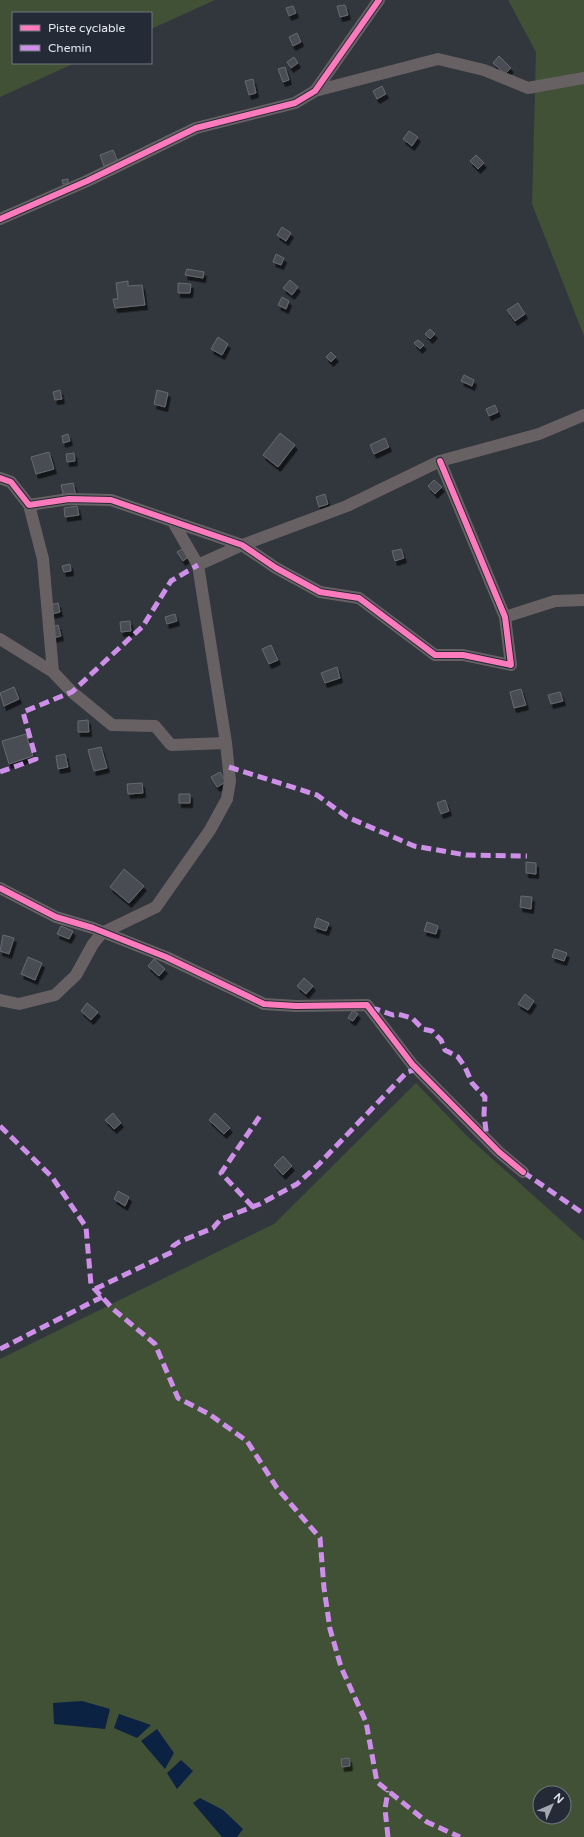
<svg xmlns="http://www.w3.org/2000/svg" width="584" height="1837" font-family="'Varela Round',sans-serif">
	<defs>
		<filter id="shadow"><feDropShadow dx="2.5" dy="4.5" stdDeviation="0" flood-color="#0009"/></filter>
	</defs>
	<rect width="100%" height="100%" fill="#32363d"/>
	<path fill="#415136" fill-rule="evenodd" d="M0,0h215l-64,29v-16h-138v50h62l-75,34z
		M508,0h76v336l-52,-132 4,-152z
		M416,1083l52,54 116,104v596h-584v-478l274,-135zM540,1793h24v24h-24z"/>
	<path fill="#0b2242" d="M82,1701l28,8 -5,20 -51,-5 -1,-21z
		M119,1714l32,11 -14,13 -23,-10z
		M157,1729l17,24 -9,16 -24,-28z
		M181,1760l12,11 -16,18 -10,-16z
		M200,1798l23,12 20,19 -6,8h-15l-29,-34z"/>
	<path fill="#4a4d53" stroke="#666a70" filter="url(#shadow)" d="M345,5l3,10 -8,2 -3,-11z
		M293,6l3,7 -7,3 -3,-8z
		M297,33l4,9 -8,4 -4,-9z
		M499,56l12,12 -6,6 -12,-11z
		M294,57l4,6 -7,5 -4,-6z
		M285,67l4,13 -6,2 -5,-13z
		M253,79l3,14 -7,2 -4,-14z
		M382,86l4,8 -9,5 -4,-8z
		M409,131l9,6 -6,9 -9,-7z
		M113,150l5,11 -14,5 -4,-11z
		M476,155l8,8 -6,6 -8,-8z
		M68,179v5h-5l-1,-4z
		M282,227l9,6 -5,8 -9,-6z
		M276,254l8,4 -3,7 -8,-3z
		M187,269l17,3 -1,6 -18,-3z
		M290,280l8,7 -6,8 -9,-7z
		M128,281v5l14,-1 3,20 -30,3 -2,-9h5l-2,-16z
		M178,283l13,1 -1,9h-12z
		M282,297l7,4 -3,8 -8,-4z
		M518,303l7,11 -10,7 -8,-11z
		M430,329l5,5 -5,5 -5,-5z
		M218,337l10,7 -6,11 -11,-6z
		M418,340l6,5 -4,4 -6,-6z
		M331,352l5,5 -5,5 -5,-5z
		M464,375l10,5 -2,6 -11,-5z
		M60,390l2,9 -7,1 -2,-8z
		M157,390l11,3 -3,14 -11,-3z
		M495,405l3,7 -9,4 -3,-7z
		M280,433l15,12 -17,22 -15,-12z
		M68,434l2,7 -7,2 -1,-7z
		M385,438l4,9 -15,7 -4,-9z
		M49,452l5,17 -18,5 -5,-17z
		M74,453l1,8 -8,1 -1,-8z
		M434,480l8,7 -7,7 -7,-8z
		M73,483l3,12 -12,2 -3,-12z
		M325,494l3,10 -9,3 -3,-10z
		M77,506l2,9 -14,2 -1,-9z
		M186,547l5,8 -8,6 -6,-9z
		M401,549l3,9 -9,3 -3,-10z
		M70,564l1,7 -7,1 -2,-6z
		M58,603l2,9 -8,2 -2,-9z
		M175,614l2,7 -10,3 -2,-7z
		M130,621l1,10 -10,1 -1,-10z
		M58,625l3,11 -8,2 -3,-10z
		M271,645l7,15 -9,4 -7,-15z
		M337,667l3,11 -15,5 -4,-10z
		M14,687l5,12 -15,7 -4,-13z
		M521,689l5,16 -12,3 -4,-16z
		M560,692l3,9 -12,3 -3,-9z
		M88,720l1,12h-11v-11z
		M26,734l7,22 -24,8 -7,-23z
		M101,747l6,21 -13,3 -6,-21z
		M65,754l3,13 -10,2 -2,-13z
		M220,772l6,10 -9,5 -6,-10z
		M142,783l1,10 -15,1 -1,-10z
		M179,794h11v9h-11z
		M445,800l4,11 -8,3 -4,-11z
		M526,862l10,1v11l-10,-1z
		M124,869l20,17 -15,17 -19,-16z
		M521,896l11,1 -1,12 -11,-2z
		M317,918l12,5 -3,8 -12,-4z
		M427,922l11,4 -2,8 -12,-3z
		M61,926l12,5 -4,8 -12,-5z
		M3,935l11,3 -5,16 -9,-3z
		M555,949l12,4 -3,8 -12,-4z
		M28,957l14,6 -7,17 -14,-6z
		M154,959l11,10 -6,7 -11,-10z
		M304,978l9,8 -7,8 -9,-8z
		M525,994l9,7 -6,9 -10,-6z
		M87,1003l11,9 -7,8 -10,-9z
		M353,1010l5,4 -5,7 -5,-3z
		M113,1113l8,10 -7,6 -9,-9z
		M215,1113l15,15 -6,6 -15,-14z
		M283,1156l9,10 -9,9 -9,-10z
		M118,1191l11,6 -4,9 -11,-7z
		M349,1758l1,8 -8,1 -1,-8z"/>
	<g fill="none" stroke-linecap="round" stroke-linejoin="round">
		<path stroke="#686164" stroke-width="12" d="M315,91l123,-32 46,11 44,18 56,-10
			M0,219l87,-38 109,-53 99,-25 20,-12 64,-91
			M0,478l11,4 18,23 40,-6 42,1 131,45 34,23 44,24 39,6 76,57h28l48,10 -6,-48 -65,-156
			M29,505l14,54 10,113
			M198,565l44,-20 105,-39 93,-45 99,-27 45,-19
			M505,617l50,-16 29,-1
			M0,639l53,33 19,20 40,33 43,1 16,19 55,-2
			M0,888l56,29 37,11 73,29 98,47 32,2 71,-1 45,59 87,88 24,20
			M0,1000l19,4 36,-9 21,-20 17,-31 9,-11 54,-26 54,-77 17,-31 3,-18 -4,-38 -28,-178 -25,-43"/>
		<path stroke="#ce8fe9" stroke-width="5" stroke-dasharray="10 5" stroke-linecap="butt" d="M229,767l88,28 30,22 67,29 52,9 61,1
			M0,772l36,-13 -13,-47 49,-20 71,-66 28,-45 27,-16
			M371,1012l5,-3 17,6 5,-1 14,4 11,11 9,2 9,9 4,10 13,7 7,10 7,16 13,14 -1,17 3,25
			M0,1126l52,51 34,50 5,58 22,24 42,35 23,54 31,16 38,27 30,47 43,50 4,50 6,41 11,38 25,55 11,60 50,40 33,15
			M523,1172l61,42
			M253,1207l-32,-34 39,-57
			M95,1289l77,-37 1,-6 6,-4 34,-14 8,-9 39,-15 37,-20 21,-19 89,-93 10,-3
			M0,1349l102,-52
			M388,1837l-3,-28 3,-18"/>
		<g stroke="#242b36" stroke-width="8">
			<path id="cycleway" d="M0,219l87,-38 109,-53 99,-25 20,-12 64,-91
				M0,478l11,4 18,23 40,-6 42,1 131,45 34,23 44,24 39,6 76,57h28l48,10 -6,-48 -65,-156
				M0,888l56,29 37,11 73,29 98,47 32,2 71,-1 45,59 87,88 24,20"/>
		</g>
		<use href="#cycleway" stroke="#fd7abc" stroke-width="6"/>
	</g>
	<rect x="12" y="12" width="140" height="52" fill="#242b36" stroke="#707680"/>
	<rect x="20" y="25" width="20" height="6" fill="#fd7abc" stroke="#707680"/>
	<text x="48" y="32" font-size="12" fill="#e2e7ef">Piste cyclable</text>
	<rect x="20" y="45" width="20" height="6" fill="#ce8fe9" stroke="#707680"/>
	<text x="48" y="52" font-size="12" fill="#e2e7ef">Chemin</text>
	<g transform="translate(552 1805) rotate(45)"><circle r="19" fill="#242b36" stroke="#707680"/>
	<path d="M0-3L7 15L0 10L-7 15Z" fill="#a4a9b1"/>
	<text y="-6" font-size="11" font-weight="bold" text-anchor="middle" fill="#e2e7ef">N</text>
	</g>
</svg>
